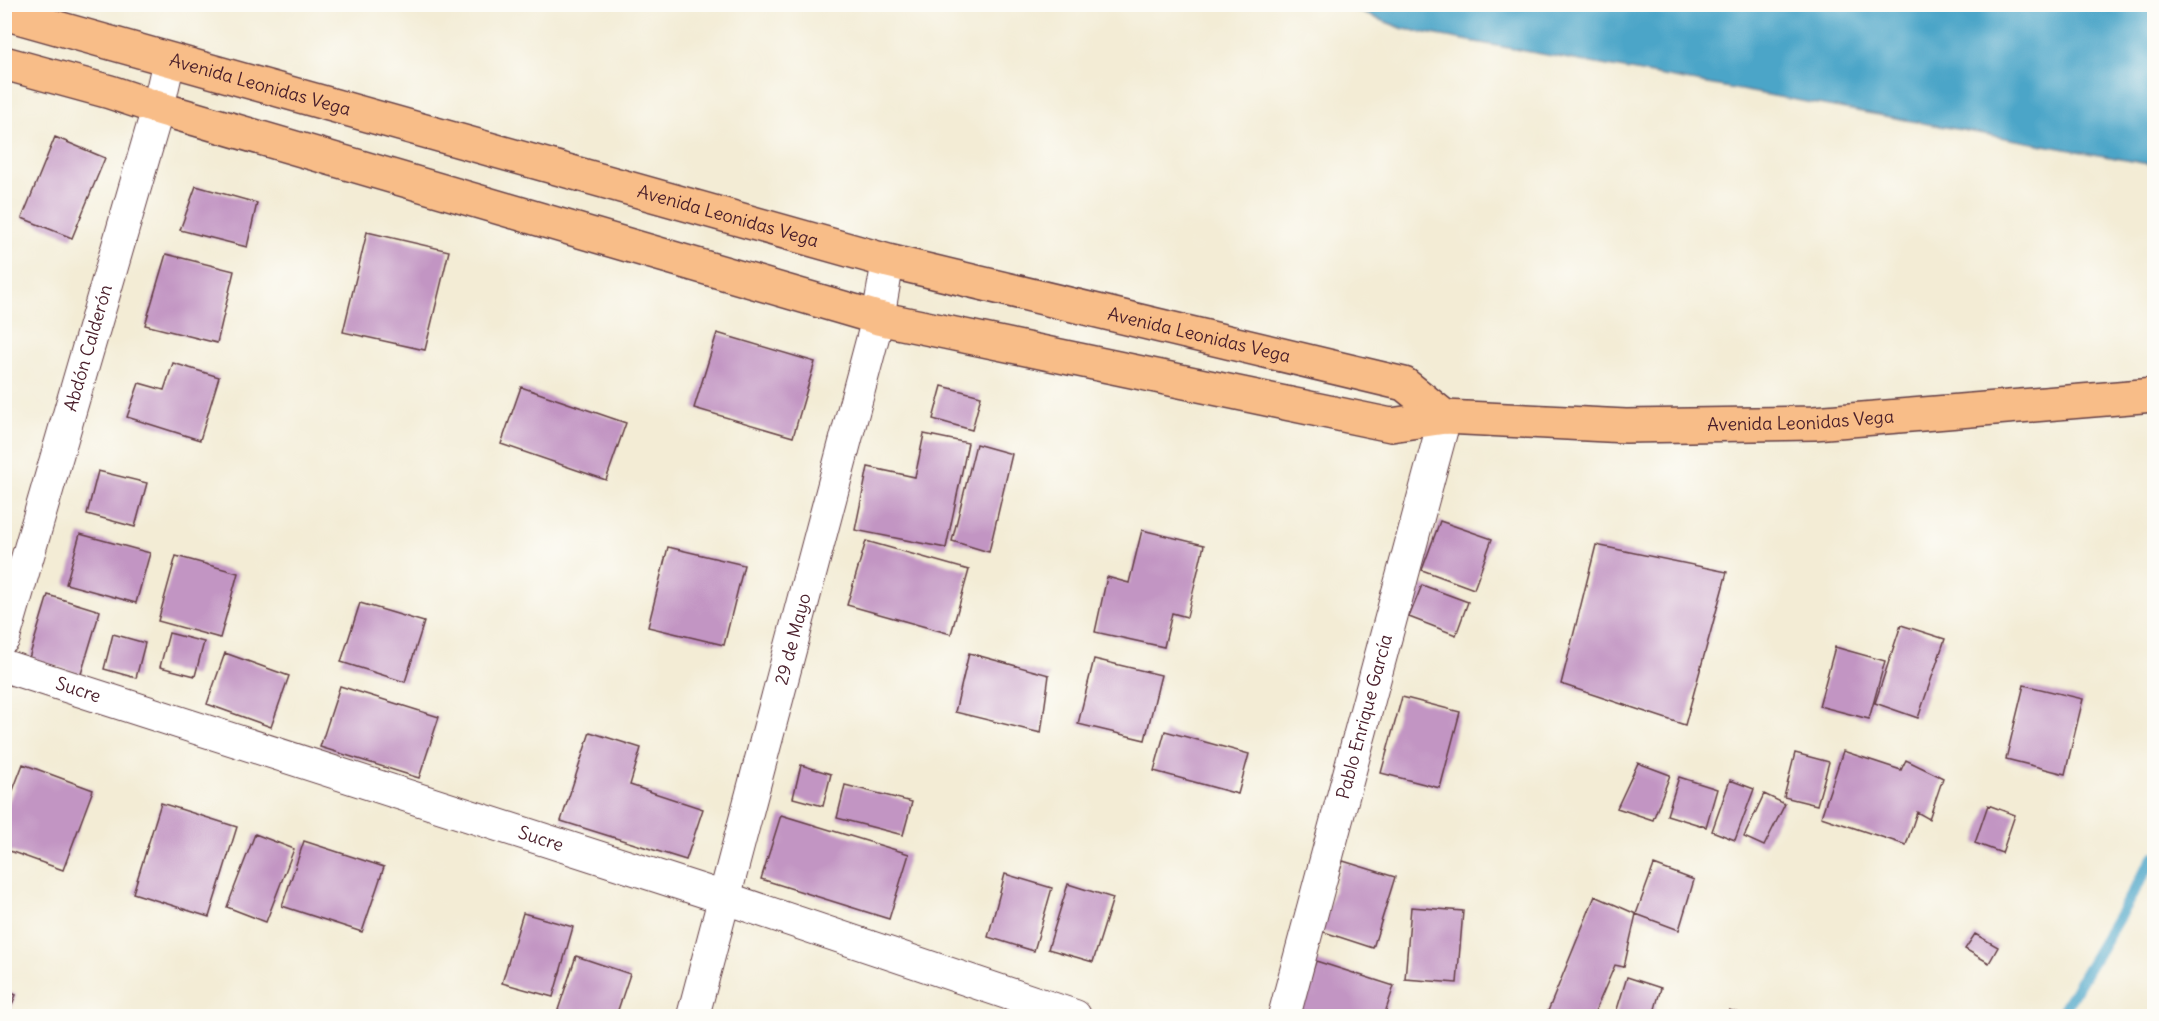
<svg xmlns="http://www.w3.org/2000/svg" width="2159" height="1021" font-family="Delius,sans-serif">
	<rect width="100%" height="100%" fill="#fdfcf7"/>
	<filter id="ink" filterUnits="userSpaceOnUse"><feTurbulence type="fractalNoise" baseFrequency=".0167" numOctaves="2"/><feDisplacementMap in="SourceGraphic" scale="12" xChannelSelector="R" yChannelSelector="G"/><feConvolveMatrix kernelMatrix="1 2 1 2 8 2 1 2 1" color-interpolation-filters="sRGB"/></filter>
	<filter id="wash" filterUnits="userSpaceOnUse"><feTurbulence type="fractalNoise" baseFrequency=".008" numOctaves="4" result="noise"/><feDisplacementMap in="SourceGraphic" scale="24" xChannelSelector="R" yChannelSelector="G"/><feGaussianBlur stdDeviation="1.35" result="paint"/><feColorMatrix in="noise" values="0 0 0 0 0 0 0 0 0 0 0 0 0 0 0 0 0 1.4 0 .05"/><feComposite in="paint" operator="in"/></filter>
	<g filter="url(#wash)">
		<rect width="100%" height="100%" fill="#f3ecd5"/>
		<path fill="#4ba5c8" stroke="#4a627a" stroke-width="1.5" d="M1342,5h812v160l-750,-136z"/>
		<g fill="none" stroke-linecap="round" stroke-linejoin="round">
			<path stroke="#4ba5c8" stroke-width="12" d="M2060,1016l94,-159"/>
		</g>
		<g id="blocks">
			<path fill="#c295c3" d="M55,137l50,21 -33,80 -50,-20z
				M196,186l61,17 -10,44 -67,-17z
				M367,232l82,19 -24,99 -82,-18z
				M166,254l68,17 -17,72 -72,-18z
				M717,333l98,29 -22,75 -99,-29z
				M173,363l46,14 -19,63 -73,-23 12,-34 25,7z
				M942,386l39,10 -9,34 -39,-11z
				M521,387l105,36 -20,57 -105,-36z
				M924,434l44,9 -22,105 -91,-18 13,-63 47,10z
				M976,444l36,10 -23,98 -37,-11z
				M98,471l49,12 -12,44 -48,-13z
				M1440,521l52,18 -18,50 -52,-19z
				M1142,530l62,15 -17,72 -15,-4 -8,34 -69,-15 12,-55 22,6z
				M80,534l70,19 -14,50 -70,-19z
				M866,541l103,29 -18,64 -104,-29z
				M1596,545l131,27 -42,153 -124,-41z
				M668,547l76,18 -20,80 -76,-18z
				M176,556l62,17 -18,65 -62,-17z
				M1422,585l46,17 -12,33 -47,-18z
				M48,595l52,16 -19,63 -52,-16z
				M360,603l64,19 -19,60 -64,-20z
				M1901,625l44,14 -27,79 -43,-15z
				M169,633l35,9 -9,34 -35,-9z
				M113,634l32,9 -9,35 -32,-9z
				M1835,647l50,14 -16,58 -50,-13z
				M225,653l64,23 -18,51 -64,-23z
				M969,653l80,22 -8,58 -86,-21z
				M1094,659l67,16 -16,65 -67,-16z
				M2024,685l59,14 -18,75 -59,-15z
				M340,686l99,31 -20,61 -99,-31z
				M1402,697l58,15 -20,76 -59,-15z
				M1165,731l84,23 -11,40 -84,-23z
				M590,732l51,16 -11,37 73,24 -17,51 -125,-39z
				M1843,751l58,19 5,-10 37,18 -14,41 -12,-7 -11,33 -85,-28z
				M1795,753l34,9 -12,43 -33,-8z
				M1638,763l32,12 -17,45 -36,-12z
				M23,764l70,26 -30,80 -59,-21v-35z
				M801,765l30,9 -8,32 -30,-8z
				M1679,777l38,12 -11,38 -39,-12z
				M1730,780l24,9 -19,51 -23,-9z
				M845,785l67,17 -9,33 -66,-17z
				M1764,794l21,10 -21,42 -20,-9z
				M161,803l76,24 -28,90 -76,-24z
				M1988,805l27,10 -13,38 -27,-10z
				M781,815l128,39 -20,65 -128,-40z
				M255,834l39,15 -28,73 -39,-15z
				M304,841l80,26 -22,65 -80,-26z
				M1343,861l52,16 -22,71 -52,-17z
				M1654,865l40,15 -15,50 -43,-16z
				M1005,874l47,14 -18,63 -46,-14z
				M1068,884l45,14 -20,64 -45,-13z
				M1595,896l41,18 -12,53 -9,-2 -22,51h-47z
				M1411,907l52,4 -6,72 -52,-4z
				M523,913l50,14 -20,70 -51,-14z
				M1975,934l23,13 -9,16 -24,-14z
				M576,956l54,18 -14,42h-60z
				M1316,961l78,25 -10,30h-87z
				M1627,977l34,11 -8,28h-38z
				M4,990l12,5 -9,21h-3z
				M1729,1010l20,6h-22z"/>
		</g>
	</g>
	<g filter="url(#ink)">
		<use href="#blocks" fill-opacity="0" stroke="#633e44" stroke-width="1.5"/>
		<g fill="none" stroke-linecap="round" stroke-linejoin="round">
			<g stroke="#633e44" stroke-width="34">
				<g id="street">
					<path id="s1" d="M4,638l154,-530 11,-48"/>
					<path id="s2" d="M4,666l721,232 350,118"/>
					<path id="s3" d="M693,1016l185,-698 10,-57"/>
					<path id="s4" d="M1284,1016l161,-599"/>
				</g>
			</g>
			<g stroke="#633e44" stroke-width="36">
				<g id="highway">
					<path id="s5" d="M4,13l884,248 516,123 41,33"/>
					<path id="s6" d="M4,63l106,29 48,16 720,210 513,107 54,-8 181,9 188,-3 340,-28"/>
				</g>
			</g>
			<use href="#street" stroke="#fff" stroke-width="32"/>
			<use href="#highway" stroke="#f8bd88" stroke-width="33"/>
		</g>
	</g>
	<g text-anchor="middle" stroke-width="4.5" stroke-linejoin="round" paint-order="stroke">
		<g font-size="18" fill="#4a1f2b" stroke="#fdfcf7">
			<text dy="6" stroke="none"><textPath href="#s5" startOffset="266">Avenida Leonidas Vega</textPath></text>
			<text dy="6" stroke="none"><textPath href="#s5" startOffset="752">Avenida Leonidas Vega</textPath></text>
			<text dy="6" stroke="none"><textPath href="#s5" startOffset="1238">Avenida Leonidas Vega</textPath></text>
			<text dy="6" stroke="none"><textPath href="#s1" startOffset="302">Abdón Calderón</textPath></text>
			<text dy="6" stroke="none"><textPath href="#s6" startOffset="1845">Avenida Leonidas Vega</textPath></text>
			<text dy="6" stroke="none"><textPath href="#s3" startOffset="390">29 de Mayo</textPath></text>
			<text dy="6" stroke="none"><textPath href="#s2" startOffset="78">Sucre</textPath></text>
			<text dy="6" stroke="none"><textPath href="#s4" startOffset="310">Pablo Enrique García</textPath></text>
			<text dy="6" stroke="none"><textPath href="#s2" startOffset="564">Sucre</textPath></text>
		</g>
	</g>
	<rect width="2159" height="1021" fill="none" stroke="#fdfcf7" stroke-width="24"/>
</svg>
